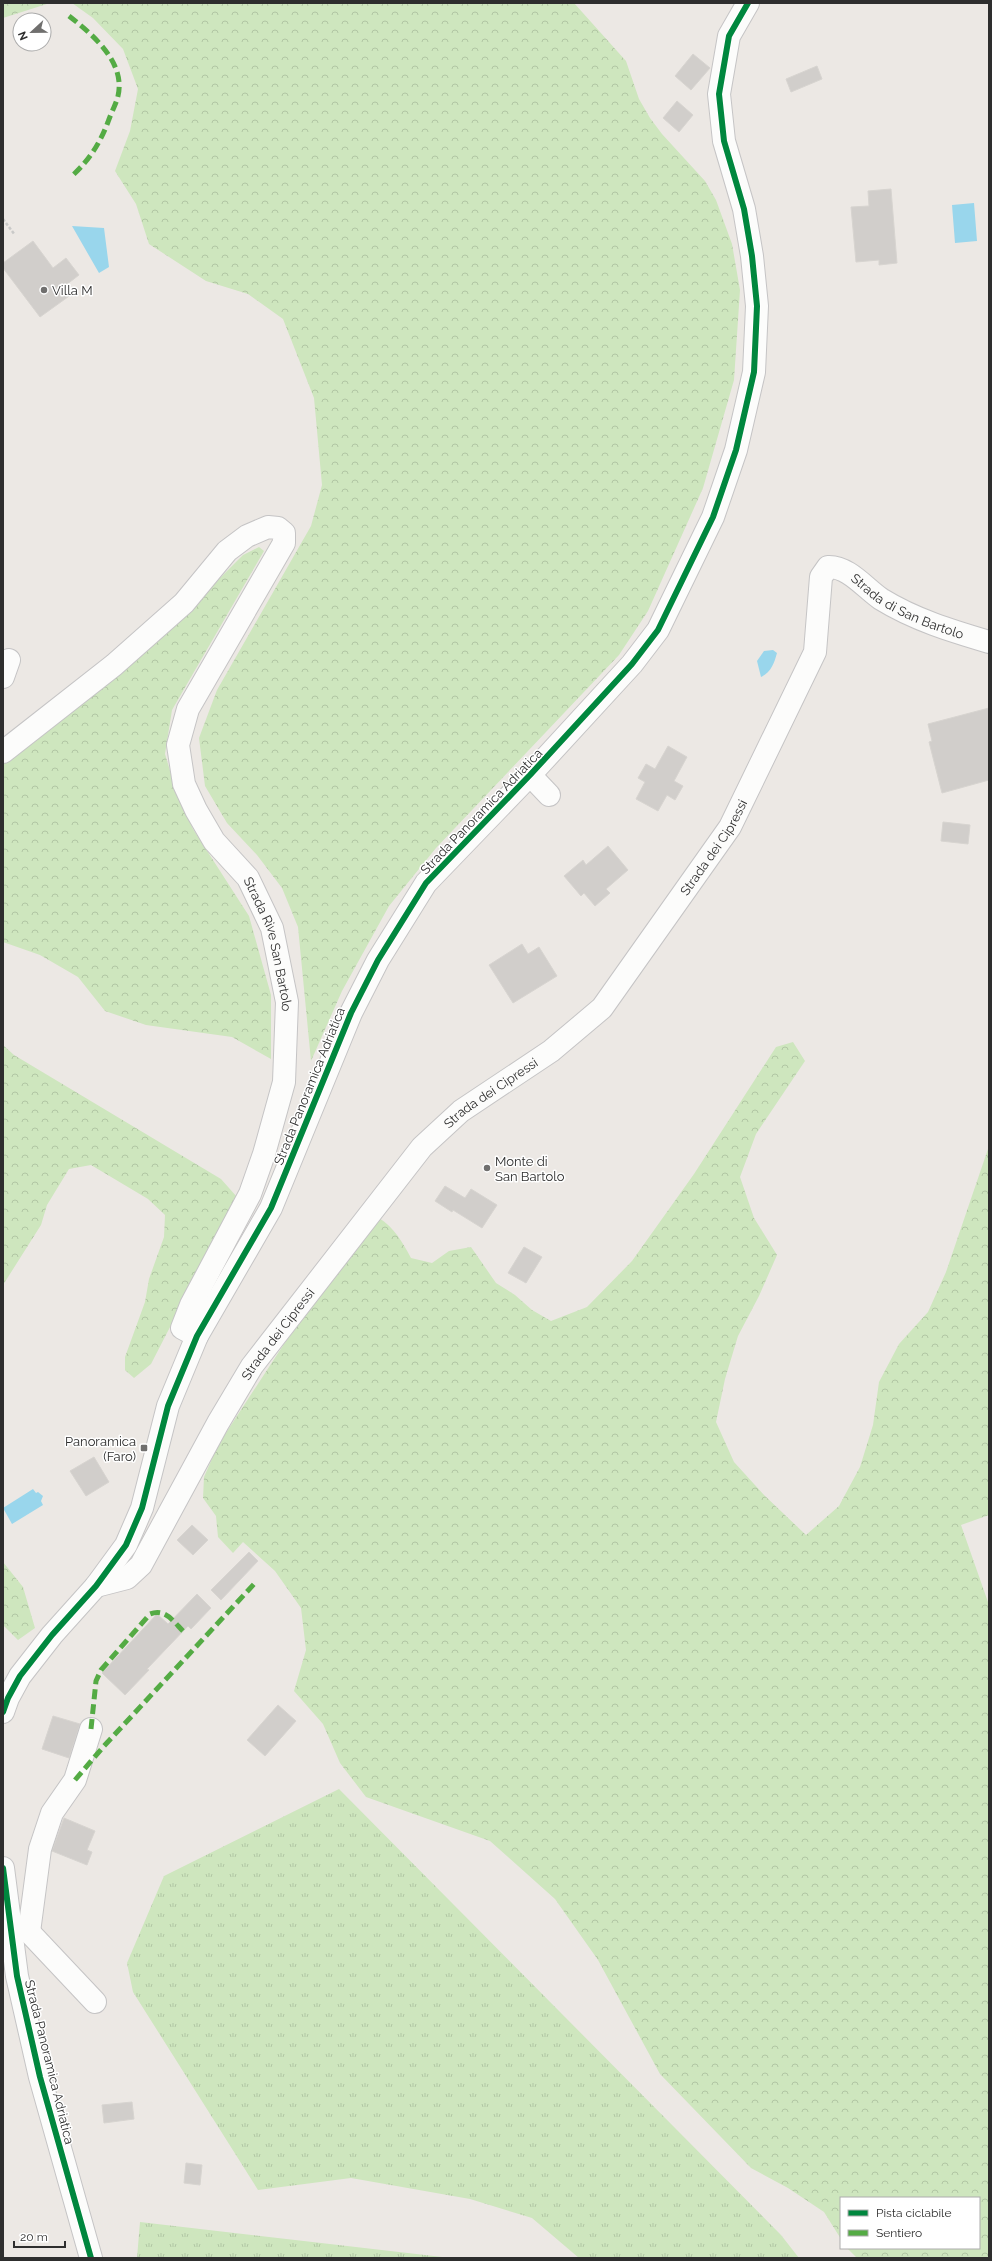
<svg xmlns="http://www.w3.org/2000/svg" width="992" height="2261" font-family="Raleway,sans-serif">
	<defs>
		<pattern id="grass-tufts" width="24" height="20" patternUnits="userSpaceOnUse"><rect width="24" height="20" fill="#cee6be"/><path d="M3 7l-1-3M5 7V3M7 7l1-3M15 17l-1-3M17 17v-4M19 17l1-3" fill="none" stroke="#b1c6a4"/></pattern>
		<pattern id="forest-crowns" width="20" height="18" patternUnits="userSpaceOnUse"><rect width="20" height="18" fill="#cee6be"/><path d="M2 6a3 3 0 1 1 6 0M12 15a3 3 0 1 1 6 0" fill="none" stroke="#b1c6a4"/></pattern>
	</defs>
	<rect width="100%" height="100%" fill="#ece8e4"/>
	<path fill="url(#grass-tufts)" d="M339,1789l442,446 18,23h-220l-47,-40 -62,-19 -119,-21 -93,12 -125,-198 -6,-29 37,-87z
		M140,2222l311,36h-314z"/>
	<path fill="url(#forest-crowns)" d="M3,3h47l-47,15z
		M72,3h502l52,58 13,38 11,19 12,16 43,47 11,19 16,44 8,46 -6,90 -31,108 -55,123 -29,44 -183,193 -47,58 -47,85 -31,70 -13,-134 -16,-39 -25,-33 -30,-32 -22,-37 -6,-48 18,-48 94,-164 11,-41 -8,-87 -31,-79 -35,-25 -42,-13 -57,-37 -13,-40 -21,-33 15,-40 8,-42 -15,-40 -30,-31z
		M259,547l5,4 -92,159 -7,44 13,43 15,32 56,87 22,79v64l-39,-22 -86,-12 -41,-14 -27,-34 -38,-22 -37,-13v-178l157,-126 83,-83z
		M793,1042l12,19 -49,73 -16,43 14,41 23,37 -18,41 -21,40 -13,43 -9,43 18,40 30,33 42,40 33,-29 21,-39 13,-42 6,-43 20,-38 29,-32 18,-40 43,-126v369l-28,10 28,80v653h-132l-10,-10h132v-50h-138v41l-17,-27 -36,-24 -37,-20 -91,-94 -62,-114 -43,-61 -65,-58 -124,-44 -26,-34 -17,-39 -29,-33 12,-41 -5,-42 -26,-37 -32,-29 -10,11 -15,-16 -2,-21 -13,-18 1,-21 14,-32 66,-101 95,-126c15,9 24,25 32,40l21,5 17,-12 22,-4 25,36 19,12 17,15 19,11 36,-14 45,-46 62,-87 82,-127z
		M3,1045l11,10 207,124 16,18 -86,167 -17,14 -9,-8v-13l20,-55 4,-23 15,-42 1,-22 -17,-16 -57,-34 -22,4 -22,36 -6,20 -38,60z
		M3,1562l20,25 12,41 -17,12 -15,-15z"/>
	<path fill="#99d6ec" d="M974,203l3,38 -22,2 -3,-38z
		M72,226l32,2 5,39 -10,6z
		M773,650l4,3c-3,11 -6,19 -16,24l-4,-16 7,-10z
		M33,1489l3,4 2,-1 5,4 -2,5 2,4 -31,19 -9,-16z"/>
	<path fill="#d1cecb" stroke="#d7d4d0" d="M693,54l17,14 -19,22 -16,-14z
		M817,66l5,13 -31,13 -5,-13z
		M677,101l16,14 -14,17 -16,-14z
		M891,189l6,74 -18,2v-5l-23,2 -5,-55 18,-1 -1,-15z
		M33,241l20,27 13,-10 13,17 -13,10 6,9 -32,23 -37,-49v-5z
		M989,708v72l-47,13 -13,-51 3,-1 -4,-17z
		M668,746l19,11 -13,24 9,5 -8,14 -8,-5 -9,16 -22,-12 9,-17 -7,-4 8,-14 9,5z
		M943,822l27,3 -2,19 -27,-3z
		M608,846l20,24 -22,19 4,4 -15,13 -11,-13 -3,3 -17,-20 19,-16 3,5z
		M522,944l6,10 11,-7 18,29 -44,27 -24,-38z
		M445,1186l20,12 6,-9 26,16 -15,23 -29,-18 -1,2 -17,-11z
		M524,1247l18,10 -16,26 -18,-10z
		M94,1457l15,25 -23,14 -16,-25z
		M192,1525l16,15 -15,15 -16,-15z
		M249,1552l9,9 -37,39 -10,-10z
		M197,1594l14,14 -20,21 -3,-3 -41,43 2,1 -24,25 -23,-22 55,-59 11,10z
		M278,1705l18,16 -31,35 -18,-16z
		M53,1716l27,8 -11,34 -27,-9z
		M64,1818l31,13 -8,19 5,2 -5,13 -35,-14z
		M132,2102l2,17 -30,4 -2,-18z
		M186,2163l16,2 -2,20 -16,-2z"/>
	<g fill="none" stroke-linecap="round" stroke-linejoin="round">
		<g stroke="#c5c4c5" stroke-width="24">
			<g id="minor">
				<path d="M3,677l6,-17"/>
				<path id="s1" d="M3,752l111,-87 70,-62 43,-52 20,-15 21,-9 10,1 6,5v10l-96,166 -10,36 6,39 12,26 18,31 34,37 24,50 15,74 -3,80 -20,72 -14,40 -59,111 -9,23 15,8"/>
				<path d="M530,775l19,20"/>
				<path id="s2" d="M96,1586l31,-8 14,-13 77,-142 34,-57 170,-219 39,-36 90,-60 51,-43 128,-181 85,-175 6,-75 7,-10c20,-1 37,21 53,32 34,21 71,32 108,43"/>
				<path d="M3,1712l5,-14 12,-22 32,-41 44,-49 30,-41 16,-37 26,-102 29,-70 74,-128 80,-195 27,-53 48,-77 104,-108 102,-111 26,-34 55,-113 23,-67 18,-78 3,-66 -5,-50 -8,-47 -20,-68 -5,-47 10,-58 19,-33"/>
				<path d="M3,1868l14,108 23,101 51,181"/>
				<path d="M16,1928l13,4 66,70"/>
				<path d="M29,1932l11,-83 12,-36 23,-33 16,-51"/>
			</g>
		</g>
		<path stroke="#c9c9c8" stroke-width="2.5" stroke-dasharray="3 2" stroke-linecap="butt" d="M3,219l12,16"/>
		<use href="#minor" stroke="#fcfcfb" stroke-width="22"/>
		<path stroke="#54ab44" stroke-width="5" stroke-dasharray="10 5" stroke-linecap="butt" d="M69,16c23,18 57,46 49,80 -2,8 -7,17 -10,26 -8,21 -18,37 -35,53
			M91,1729l5,-48 5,-11 49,-56c15,-6 23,7 33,17
			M75,1780l29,-34 151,-163"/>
		<g stroke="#fff" stroke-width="8">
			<path id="cycleway" d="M3,1712l5,-14 12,-22 32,-41 44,-49 30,-41 16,-37 26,-102 29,-70 74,-128 80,-195 27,-53 48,-77 104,-108 102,-111 26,-34 55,-113 23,-67 18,-78 3,-66 -5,-50 -8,-47 -20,-68 -5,-47 10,-58 19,-33
				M3,1868l14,108 23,101 51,181"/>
		</g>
		<use href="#cycleway" stroke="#00873e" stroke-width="6"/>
	</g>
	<g fill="#706f6e" stroke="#fff" stroke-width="1.5">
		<circle cx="44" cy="290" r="4"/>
		<circle cx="487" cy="1168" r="4"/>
		<rect x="140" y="1444" width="8" height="8" rx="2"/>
	</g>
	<g text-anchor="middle" stroke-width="3" stroke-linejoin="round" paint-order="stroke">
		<g font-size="13" fill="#2e2e2e" stroke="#fff" text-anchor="start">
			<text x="52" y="295">Villa M</text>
			<text x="495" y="1166">Monte di<tspan x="495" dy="15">San Bartolo</tspan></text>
			<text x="136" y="1446" text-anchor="end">Panoramica<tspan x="136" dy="15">(Faro)</tspan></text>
		</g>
		<g font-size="13" fill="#2e2e2e" stroke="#fff">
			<text dy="5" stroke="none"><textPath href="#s2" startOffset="1378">Strada di San Bartolo</textPath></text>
			<text transform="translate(481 811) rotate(-46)" y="5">Strada Panoramica Adriatica</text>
			<text dy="5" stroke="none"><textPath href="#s2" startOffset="980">Strada dei Cipressi</textPath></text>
			<text dy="5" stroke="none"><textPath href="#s1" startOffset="831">Strada Rive San Bartolo</textPath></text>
			<text transform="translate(309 1086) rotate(-68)" y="5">Strada Panoramica Adriatica</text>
			<text dy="5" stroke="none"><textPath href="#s2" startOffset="644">Strada dei Cipressi</textPath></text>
			<text dy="5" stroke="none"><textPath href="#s2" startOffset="320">Strada dei Cipressi</textPath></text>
			<text transform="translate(50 2062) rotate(76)" y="5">Strada Panoramica Adriatica</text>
		</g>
	</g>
	<rect width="992" height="2261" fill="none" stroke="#2e2e2e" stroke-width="8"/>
	<rect x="840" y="2197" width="140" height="52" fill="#ffffff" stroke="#ababab"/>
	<rect x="848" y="2210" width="20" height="6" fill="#00873e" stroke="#ababab"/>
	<text x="876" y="2217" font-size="12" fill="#2e2e2e">Pista ciclabile</text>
	<rect x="848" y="2230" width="20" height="6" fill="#54ab44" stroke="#ababab"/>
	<text x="876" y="2237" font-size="12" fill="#2e2e2e">Sentiero</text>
	<g transform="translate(32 32) rotate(248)"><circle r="19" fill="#ffffff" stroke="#ababab"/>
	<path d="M0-3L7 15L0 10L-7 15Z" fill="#706f6e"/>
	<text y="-6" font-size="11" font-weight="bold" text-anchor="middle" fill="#2e2e2e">N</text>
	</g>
	<path d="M14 2241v6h51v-6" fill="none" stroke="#2e2e2e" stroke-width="2"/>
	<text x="20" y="2241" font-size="12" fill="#2e2e2e" stroke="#ffffff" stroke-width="3" paint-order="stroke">20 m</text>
</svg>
